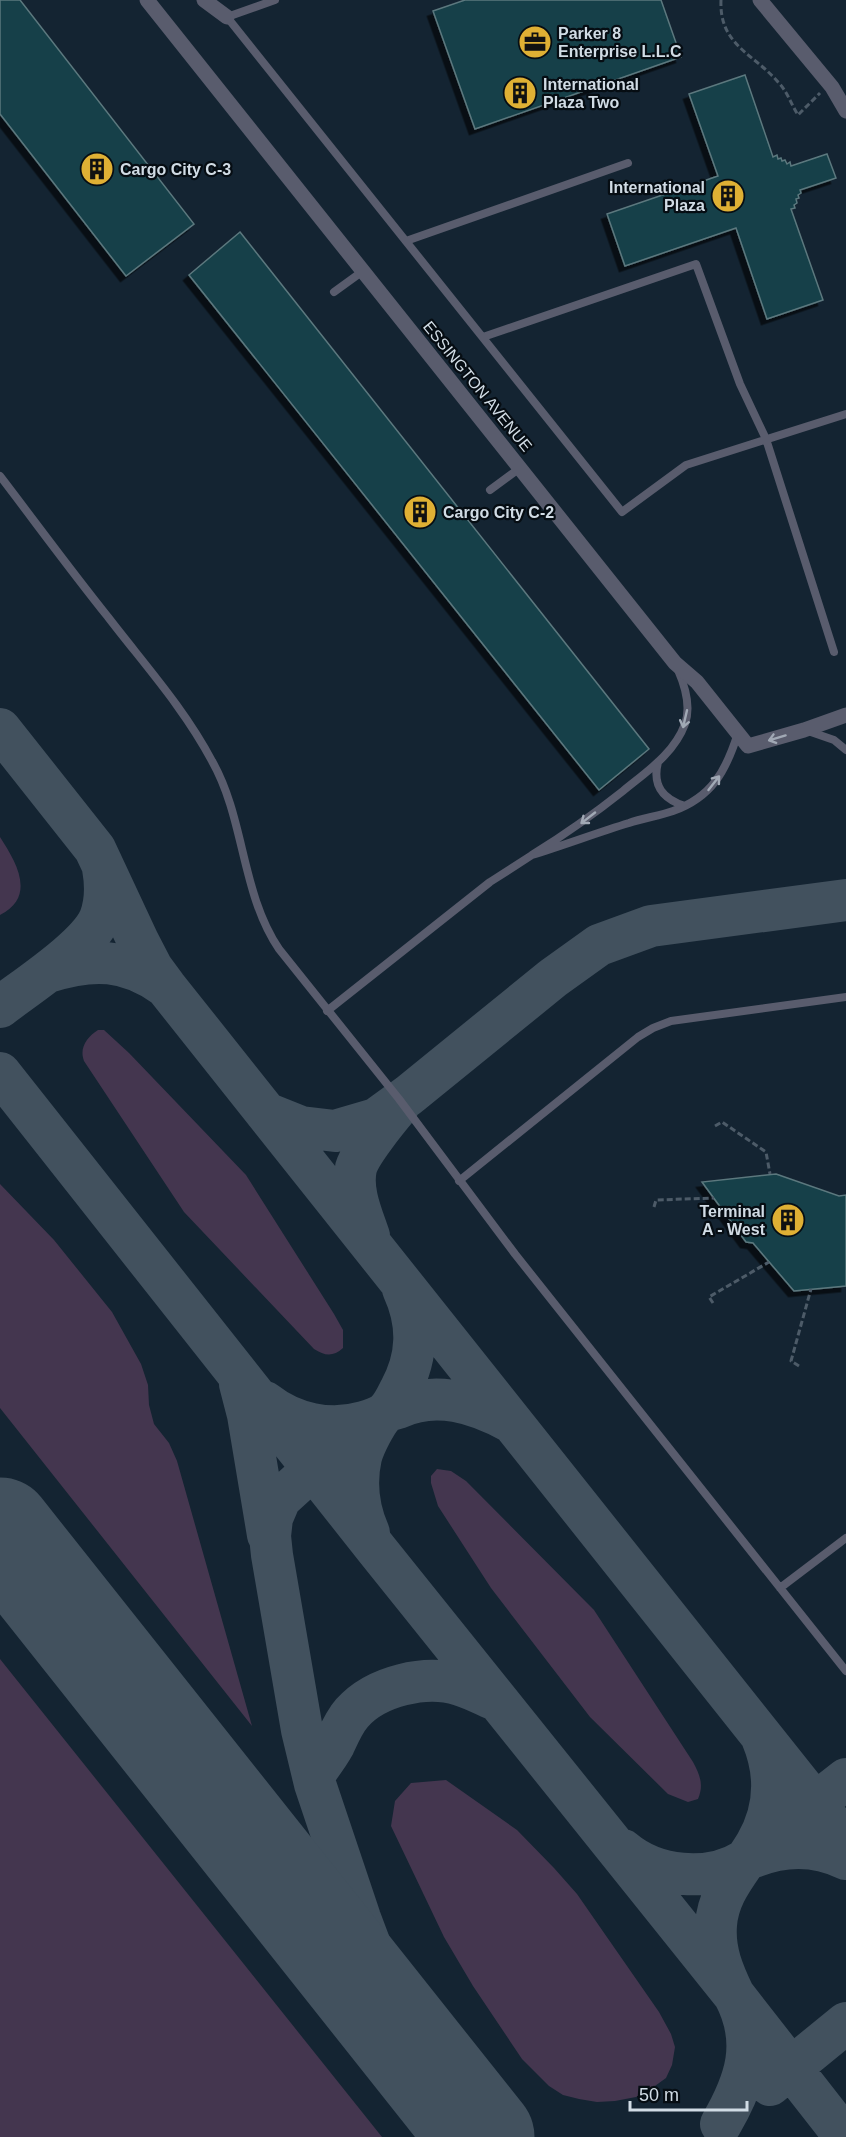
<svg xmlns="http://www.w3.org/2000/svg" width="846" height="2137" font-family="Arial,sans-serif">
	<defs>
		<filter id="shadow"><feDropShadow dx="-5.5" dy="5.5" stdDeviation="0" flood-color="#0009"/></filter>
	</defs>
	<rect width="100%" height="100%" fill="#142432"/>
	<path fill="#44364f" d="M0,837c16,25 37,59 0,78z
		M98,1030h6l25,23 117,122 88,139 9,16v18c-10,9 -18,8 -29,1l-130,-137 -100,-151c-5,-13 3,-24 14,-31z
		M0,1184l54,56 58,72 29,52 7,21 1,20 5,19 15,19 8,18 75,265 -252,-318z
		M437,1469l14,2 15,10 128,129 99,152c7,13 11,23 5,37l-10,3 -20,-8 -78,-77 -99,-129 -53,-82 -7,-23v-7z
		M0,1659l382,478h-382z
		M446,1780l71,50 37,38 23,26 82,118 12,22 4,13 -3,18 -6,13 -18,13 -12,6 -21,4 -18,1 -18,-3 -16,-4 -14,-9 -27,-27 -49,-73 -29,-49 -53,-111 4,-25 16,-18z"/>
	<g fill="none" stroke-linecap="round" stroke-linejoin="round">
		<path stroke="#42515e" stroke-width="42" d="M0,729l95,120 43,92 14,27 14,19 680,855
			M48,972c44,-14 79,-14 118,15
			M0,1007c26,-20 88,-60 100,-89 6,-16 6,-33 3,-50
			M0,1073l377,477 357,445 111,142
			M266,1113l35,14 34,4 41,-12 33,-24 144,-117 46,-33 52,-19 195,-26
			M369,1236c-7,-21 -18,-45 -13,-68 4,-15 31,-48 42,-61
			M240,1384l8,31 20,120
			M265,1402c28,22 65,30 99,20 7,-2 16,-5 21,-9 7,-6 11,-15 15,-23 18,-33 19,-66 3,-101
			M384,1414l-71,55 -33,30 -8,19 -2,18 2,19 30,175 13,54 45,134 30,80 23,53
			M369,1533c-11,-25 -14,-49 -8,-76 3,-11 15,-36 24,-44 3,-2 9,-4 13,-5 38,-18 78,-5 113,14
			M313,1776c7,-10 15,-20 21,-31 5,-11 10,-23 18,-32 24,-27 74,-39 108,-28 13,4 26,11 38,16
			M623,1850c32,27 85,33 122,10 11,-7 22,-18 32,-26 23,-19 46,-37 69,-55
			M751,1858c31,-13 64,-14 95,1
			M770,2085l76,-62
			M463,2114l29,23
			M721,2124c25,-43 38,-82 13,-129 -11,-23 -20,-44 -18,-70 2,-33 24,-54 40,-81 19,-33 21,-70 6,-106"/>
		<path stroke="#42515e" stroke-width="105" d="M0,1530l482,607"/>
	</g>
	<path fill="#144049" stroke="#5c787e" stroke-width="1.5" filter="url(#shadow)" d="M0,0h20l174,224 -68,52 -126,-162z
		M465,0h196l20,57 -206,72 -42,-118z
		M745,75l28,82 4,-2 1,4 3,-1 1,3 3,-1 2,4 3,-2 1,4 36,-12 9,24 -36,12 1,3 -3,2 1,3 -3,1 1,4 -3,2 1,3 -4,1 32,91 -56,19 -31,-91 -111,38 -18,-52 111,-38 -29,-82z
		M240,232l409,517 -50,41 -410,-515z
		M776,1174l63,22 7,-1v91l-52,5 -41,-48 -7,-1 -44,-60z"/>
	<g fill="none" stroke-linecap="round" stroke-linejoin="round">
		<path stroke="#4d5b68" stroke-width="3" stroke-dasharray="6 3" stroke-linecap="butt" d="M721,0c-2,45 32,53 57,82 9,9 13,22 20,33l22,-22
			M715,1126l7,-4 44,30 4,22
			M654,1207l2,-7 58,-2
			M713,1303l-4,-6 60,-35
			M799,1366l-8,-5 20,-72"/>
		<path stroke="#595c6d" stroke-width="8" d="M275,0l-48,17 395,495 64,-47 160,-51
			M406,241l222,-78
			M334,292l29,-21
			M483,337l213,-73 44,120 26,55 68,213
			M0,476c36,47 71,95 108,141 36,47 76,91 104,144 33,58 29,132 67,188l120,150 116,155 331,417
			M490,490l30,-22
			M678,670c7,16 13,37 7,54 -11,30 -39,48 -62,67 -29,23 -59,44 -91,64 33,-10 64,-22 97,-32 14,-5 30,-7 44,-12 39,-14 53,-40 65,-78
			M808,731l26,9 12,10
			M658,762c-6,24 5,37 27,44
			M327,1011l163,-129 42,-27
			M459,1181l179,-144 15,-9 18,-7 175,-24
			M780,1588l66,-50"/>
		<path stroke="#595c6d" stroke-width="15" d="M147,0l528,663 22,19 51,64 56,-16 42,-15
			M204,0l23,17
			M760,0l72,87 14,24"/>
	</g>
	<defs><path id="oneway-shaft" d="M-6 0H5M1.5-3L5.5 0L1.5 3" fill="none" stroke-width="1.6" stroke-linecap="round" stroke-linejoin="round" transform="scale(1.5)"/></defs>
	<g stroke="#a1a9b5">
		<use href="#oneway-shaft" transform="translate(685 719) rotate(103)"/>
		<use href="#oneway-shaft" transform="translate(777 738) rotate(163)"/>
		<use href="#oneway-shaft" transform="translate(714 783) rotate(-52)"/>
		<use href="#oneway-shaft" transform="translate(588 818) rotate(142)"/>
	</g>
	<defs>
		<g id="office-disc" transform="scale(1.725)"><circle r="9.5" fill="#dfb034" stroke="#060d13"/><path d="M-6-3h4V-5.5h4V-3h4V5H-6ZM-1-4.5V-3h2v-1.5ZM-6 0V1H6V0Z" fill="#111"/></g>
		<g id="building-disc" transform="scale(1.725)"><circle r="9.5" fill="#dfb034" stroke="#060d13"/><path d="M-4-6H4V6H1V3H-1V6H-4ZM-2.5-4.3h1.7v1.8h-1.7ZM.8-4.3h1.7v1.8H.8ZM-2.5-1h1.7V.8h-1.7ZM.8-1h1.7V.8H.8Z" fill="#111"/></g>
	</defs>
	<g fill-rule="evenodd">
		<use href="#office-disc" x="535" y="42"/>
		<use href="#building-disc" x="520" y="93"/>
		<use href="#building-disc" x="97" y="169"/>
		<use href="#building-disc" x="728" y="196"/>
		<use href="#building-disc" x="420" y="512"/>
		<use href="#building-disc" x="788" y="1220"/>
	</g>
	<g text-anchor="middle" stroke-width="4.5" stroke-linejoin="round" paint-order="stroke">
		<g font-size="16" font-weight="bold" fill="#d1dce5" stroke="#060d13" text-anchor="start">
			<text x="558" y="39">Parker 8<tspan x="558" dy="18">Enterprise L.L.C</tspan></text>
			<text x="543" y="90">International<tspan x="543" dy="18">Plaza Two</tspan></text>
			<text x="120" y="175">Cargo City C-3</text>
			<text x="705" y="193" text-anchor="end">International<tspan x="705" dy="18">Plaza</tspan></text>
			<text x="443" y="518">Cargo City C-2</text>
			<text x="765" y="1217" text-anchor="end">Terminal<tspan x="765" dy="18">A - West</tspan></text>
		</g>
		<g font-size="16" fill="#d1dce5" stroke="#060d13">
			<text transform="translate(478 386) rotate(51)" y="6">ESSINGTON AVENUE</text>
		</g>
	</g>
	<path d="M630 2101v9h117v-9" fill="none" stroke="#d1dce5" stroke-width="3"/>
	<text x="639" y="2101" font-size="18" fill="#d1dce5" stroke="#060d13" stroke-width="4.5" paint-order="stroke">50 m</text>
</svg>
